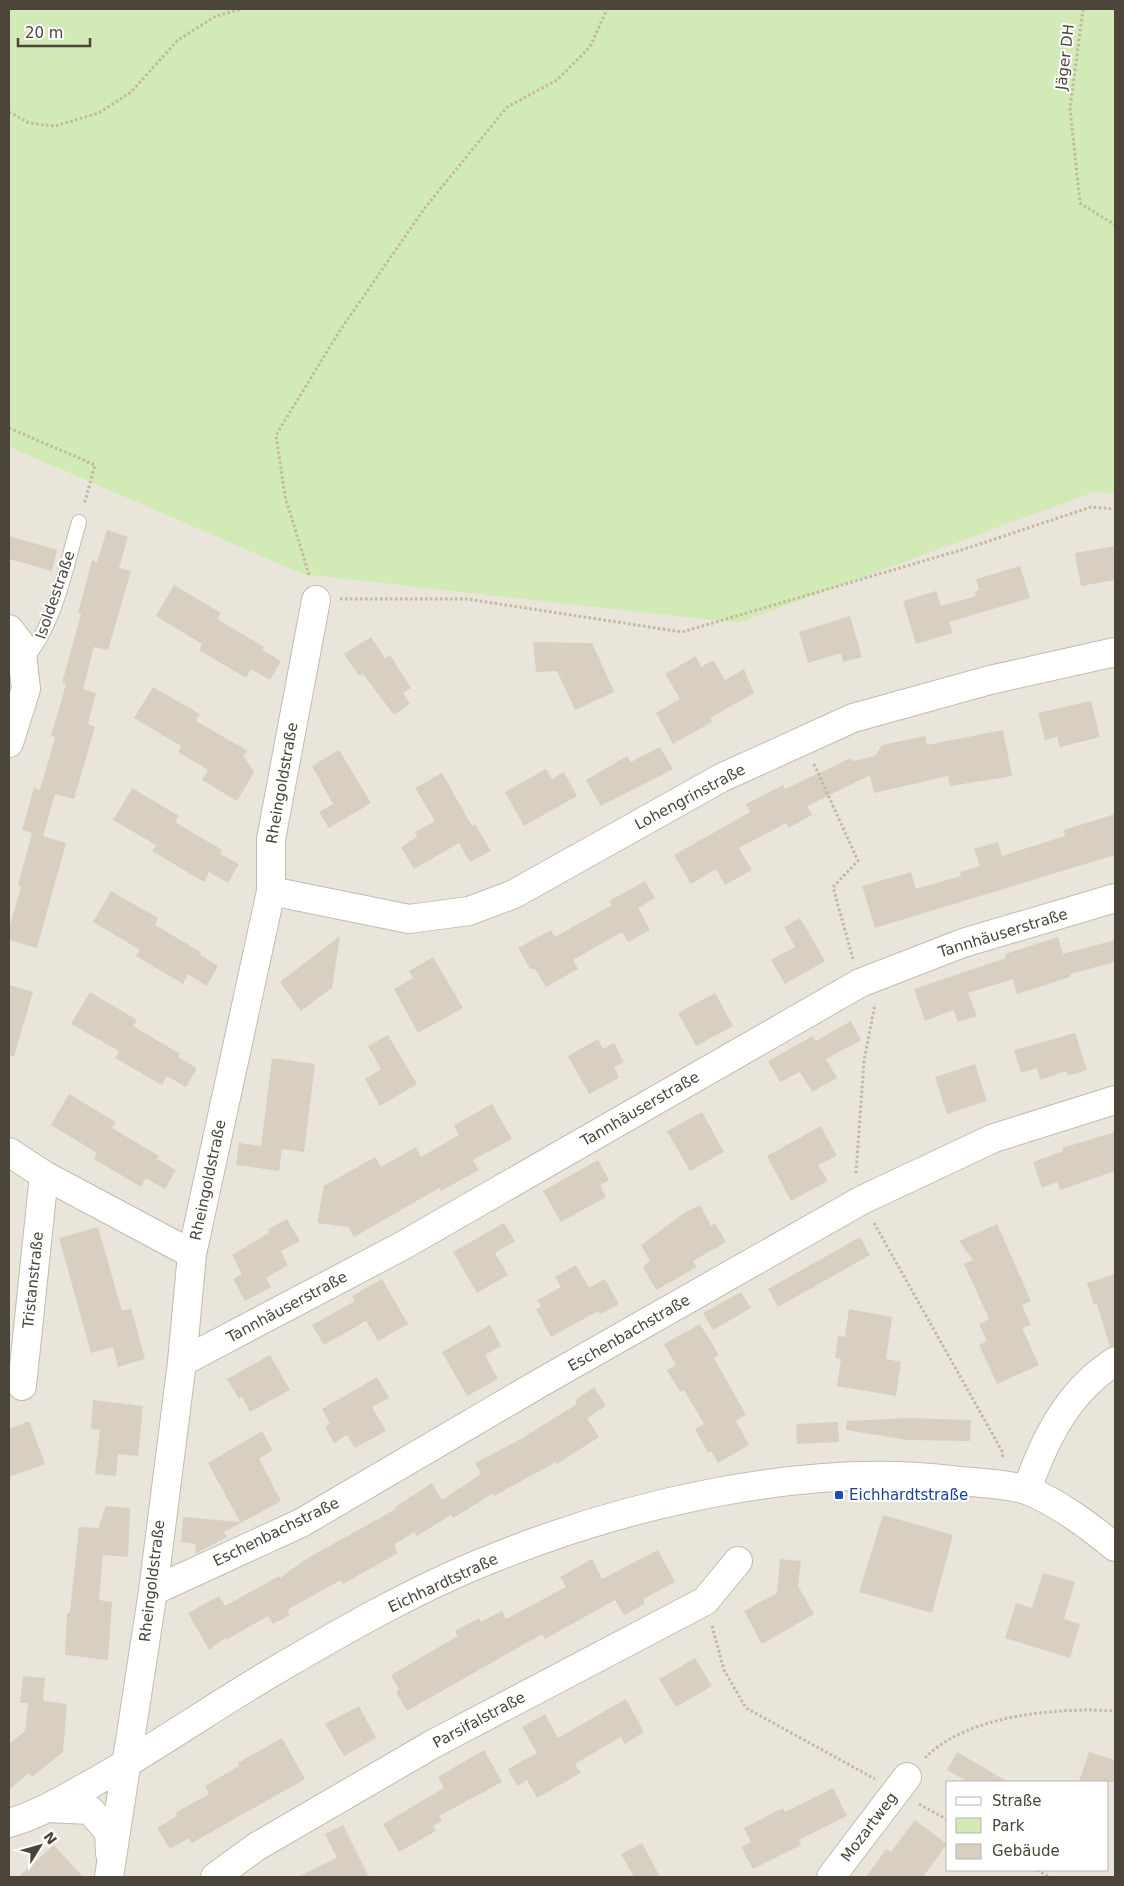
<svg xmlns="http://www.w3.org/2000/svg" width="1124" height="1886" font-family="'DejaVu Sans',sans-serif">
	<rect width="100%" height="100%" fill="#f6f3ec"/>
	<path fill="#eae5da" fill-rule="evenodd" d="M9,447l293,127 793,-82 20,2v1383h-1106zM948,1782h160v88h-160z"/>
	<path fill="#d2eab5" d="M9,9h1106v485l-21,-2 -356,131 -436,-49 -293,-127z"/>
	<path fill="#d8cfc1" d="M107,530l21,7 -9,31 12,3 -23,79 -14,-3 -11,42 13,4 -8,31 7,3 -21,72 -19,-5 -12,42 23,7 -29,105 -28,-8v-12l12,-41 -3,-2 14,-52 3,1 -13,-4 12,-42 6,2 15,-53 -4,-1 15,-52 -4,-1 19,-69 -3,-1 7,-26 7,-27 5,2z
		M9,536l48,14 -5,21 -43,-12z
		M1115,546v34l-34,6 -6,-33z
		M1020,566l10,32 -81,24 4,11 -37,11 -13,-43 33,-10 5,15 35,-10 -1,-5 4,-1 -3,-11z
		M174,585l47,28 -4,6 47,28 -2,3 19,11 -11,19 -19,-11 -5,9 -47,-28 3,-6 -46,-28z
		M850,616l12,41 -19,5 -2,-9 -33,10 -9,-31z
		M371,637l14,21 5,-3 21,33 -8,5 7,11 -16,11 -31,-41 -4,2 -15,-22z
		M533,642l59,1 22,49 -39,18 -18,-39 -21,1z
		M696,656l5,11 12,-7 12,20 19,-11 10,24 -44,25 2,4 -39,22 -17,-31 24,-14 -15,-25z
		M153,687l47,27 -4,7 52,30 -5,4 11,17 -17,29 -35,-21 6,-10 -30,-18 3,-6 -47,-28z
		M1091,701l9,36 -40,10 -3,-10 -12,3 -7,-27z
		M1003,730l9,46 -62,10 -2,-10 -74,17 -4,-18 -63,31 5,9 -24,13 -2,-5 -47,25 13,22 -27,15 -9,-16 -25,15 -17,-29 76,-43 -4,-8 37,-19 2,4 66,-31 2,3 22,-5 7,-11 43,-9 2,9z
		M660,747l13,22 -72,37 -15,-26 41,-24 4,6z
		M339,750l32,53 -42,25 -10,-16 14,-8 -21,-38z
		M546,769l6,10 12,-7 13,24 -53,30 -19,-34z
		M442,773l30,53 3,-2 16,27 -21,11 -11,-19 -45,26 -13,-22 16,-10 -2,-5 20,-11 -20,-33z
		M132,788l47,28 -4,6 47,28 -2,4 19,10 -11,19 -19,-11 -5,10 -52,-31 4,-6 -43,-25z
		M1115,814v41l-240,73 -13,-42 49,-14 5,17 45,-13 -1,-4 20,-6 -6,-17 24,-7 4,14 63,-20 -1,-6z
		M645,881l10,17 -17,10 12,22 -22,12 -6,-10 -49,28 5,9 -32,18 -11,-18h-5l-12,-21 33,-18 4,7 57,-32 -3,-4z
		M111,891l47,27 -3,7 46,27 -1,3 18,11 -11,20 -19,-12 -5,10 -47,-28 4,-6 -47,-28z
		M800,918l25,43 -40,23 -14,-24 24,-13 -11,-20z
		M340,936l-8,52 -31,23 -21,-29z
		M1058,937l5,17 52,-14v22l-45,12v3l-53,17 -4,-15 -45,14 9,23 -19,6 -5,-12 -28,11 -11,-32 92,-31 -1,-4z
		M433,957l30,51 -45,25 -24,-44 19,-11 -4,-7z
		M9,985l24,7 -19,64 -5,-1z
		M90,992l47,28 -4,6 47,28 -2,3 19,11 -11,19 -19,-11 -5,9 -47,-27 4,-7 -48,-27z
		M715,993l18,33 -37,20 -18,-33z
		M851,1021l10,19 -35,19 11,19 -25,14 -12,-20 -20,10 -12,-21 45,-25 3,5z
		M1075,1033l12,37 -19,6 -2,-5 -26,9 -3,-12 -16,5 -7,-23z
		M388,1035l29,49 -37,22 -15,-27 16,-10 -13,-23z
		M598,1039l5,10 11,-6 10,19 -10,5 5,11 -30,16 -21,-38z
		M272,1058l43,6 -11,88 -22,-3 -3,22 -43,-6 3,-22 22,3z
		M975,1064l12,37 -40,13 -12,-37z
		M69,1094l47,28 -4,6 47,28 -2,3 19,11 -11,19 -19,-11 -5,9 -47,-28 3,-6 -46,-28z
		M492,1104l20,35 -39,21 6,10 -38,21 -2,-3 -85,49 -5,-10 -32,-4 7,-37 51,-29 6,10 35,-20 5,10 38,-22 -5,-10z
		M702,1112l22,40 -34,19 -23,-40z
		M821,1126l16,30 -19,9 10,16 -37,20 -24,-45z
		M1115,1132v39l-55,19 -3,-8 -15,6 -9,-26 30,-11 -1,-3z
		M598,1160l11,20 -9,5 6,12 -45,25 -18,-31z
		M700,1205l11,21 4,-3 11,19 -33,19 4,6 -41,23 -13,-23 7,-6 -9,-16 43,-32z
		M287,1219l13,22 -19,10 7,14 -22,13 5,9 -26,14 -12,-22 9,-5 -10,-19 37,-22 -1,-4z
		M504,1223l11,18 -20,12 13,22 -31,18 -24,-41z
		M997,1224l34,77 -9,4 9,20 -9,3 17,37 -42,19 -18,-39 8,-4 -8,-17 10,-5 -25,-55 9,-4 -14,-19z
		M98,1227l24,84 9,-3 14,51 -27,8 -5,-20 -22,6 -32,-115z
		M860,1237l10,18 -92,52 -10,-18z
		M576,1265l13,23 16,-9 14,25 -19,10 -2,-3 -47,26 -15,-28 5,-2 -4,-7 24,-13 -6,-10z
		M1115,1274v72l-5,1 -13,-43 -3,1 -7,-22z
		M382,1279l26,45 -30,17 -12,-20 -42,24 -12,-20 43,-24 -3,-5z
		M741,1292l10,16 -38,22 -10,-17z
		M849,1309l43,8 -6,42 15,3 -5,34 -59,-10 4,-27 -6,-1 3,-22 7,1z
		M700,1324l19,31 -5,3 32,57 -10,6 13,24 -31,18 -7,-12 -3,2 -13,-24 9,-5 -20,-34 -4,2 -13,-22 9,-5 -12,-21z
		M490,1325l11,21 -16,9 13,24 -31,17 -25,-44z
		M270,1355l20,35 -40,22 -8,-15 -3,2 -12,-20z
		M377,1377l12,21 -17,9 14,24 -31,17 -8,-13 -13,8 -9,-16 5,-3 -8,-15z
		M594,1387l12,19 -19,12 12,19 -42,27 -1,-2 -62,34 -2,-2 -39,24 -2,-3 -34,21 -3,-4 -20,13 4,8 -55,31 -2,-4 -54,30 3,5 -17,9 -5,-8 -42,24 -1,-2 -16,12 -21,-37 31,-17 6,10 54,-30 1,2 26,-19 90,-50 -1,-2 37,-24 10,17 39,-26 -6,-11 46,-24 56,-35 -2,-4z
		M93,1400l50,6 -5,50 -20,-2 -2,22 -21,-2 5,-44 -9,-1z
		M909,1418l62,2 -1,21 -63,-1 -61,-10 1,-9z
		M29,1421l16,43 -36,13v-48z
		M838,1422l1,20 -42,2 -1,-20z
		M262,1431l11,19 -14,9 22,42 -57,31 3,5 -32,17 1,-10 -15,-2 2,-25 57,5 -32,-59z
		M106,1506l24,2 -2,49 -25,-2 -4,45 13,2 -4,58 -43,-5 2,-41 3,-2 9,-85 19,1z
		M883,1515l70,20 -21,78 -73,-21z
		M658,1550l17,32 -32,17 2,5 -21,11 -9,-15 -70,39 -3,-5 -135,77 -11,-19 3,-2 -8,-15 67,-39 -3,-5 24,-13 2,4 21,-11 4,8 60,-32 -6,-10 32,-18 10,20z
		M780,1559l21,2 -3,25 16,28 -52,30 -18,-33 33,-18z
		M1043,1573l32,9 -11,37 16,5 -10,34 -65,-20 11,-35 16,5z
		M695,1658l17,28 -36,21 -17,-28z
		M23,1676l22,2 -2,23 24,3 -4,48 -31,25 -3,-4 -20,17v-46l16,-13 3,-28h-8z
		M626,1699l18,33 -19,12 -4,-7 -46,27 6,9 -44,25 -10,-18 -10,6 -9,-17 29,-16 -15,-26 23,-13 13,24z
		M359,1706l17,32 -32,18 -19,-32z
		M282,1738l23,41 -113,64 -3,-5 -19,11 -13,-21 20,-12 -2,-3 34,-19 -4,-8 34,-20 -1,-3z
		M484,1750l18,32 -63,34 3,5 -9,5 3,5 -37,21 -16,-28 61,-36 -6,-11z
		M957,1752l51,30h-40l-21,-12z
		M1089,1752l26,8v22h-36z
		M833,1788l14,28 -48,24 2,5 -48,24 -12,-22 10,-5 -7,-14 39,-20 2,4z
		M915,1820l32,24 -24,33h-57l20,-28 5,3z
		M343,1825l26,52h-72l40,-19 -12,-24z
		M642,1843l18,34h-26l-13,-23z
		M54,1845l29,32h-65z"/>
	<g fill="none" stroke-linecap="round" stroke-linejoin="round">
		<g stroke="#c2bbae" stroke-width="16">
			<path id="service" d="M23,662c33,-37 42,-93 56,-140"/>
		</g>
		<g stroke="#c2bbae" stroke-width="30">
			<path id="minor" d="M9,629l12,16 5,44 -17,54
				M271,891l138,28 60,-8 45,-17 207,-116 132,-60 137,-38 125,-28
				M9,1152l35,23 148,79
				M182,1362l220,-116 458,-263 103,-40 152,-45
				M22,1386l22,-211
				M1027,1490c13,-39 33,-82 64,-110 7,-7 16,-13 24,-19
				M153,1591l148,-68 239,-140 322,-183 132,-62 121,-38
				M47,1808l43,2 19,22 1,21
				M9,1823c29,-8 55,-24 82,-39 61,-34 119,-75 180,-111 70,-41 144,-84 220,-114 135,-55 314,-97 460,-79 23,3 57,3 78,11 31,13 60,35 86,56
				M109,1877l44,-286 29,-229 10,-108 79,-363v-52l45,-239
				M215,1877l41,-30 177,-103 272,-143 33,-40
				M831,1877l76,-100"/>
		</g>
		<path stroke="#c4b79f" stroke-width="3" stroke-dasharray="2.5 2.5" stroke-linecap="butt" d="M1083,9l-13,99 10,95 35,22
			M9,112l20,11 26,3 44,-13 32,-21 47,-52 38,-24 26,-7
			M9,428l86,37 -11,40
			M309,575l-24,-79 -9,-61 63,-103 85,-123 83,-102 50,-27 33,-33 17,-38
			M340,599h127l215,33 289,-85 120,-40 24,2
			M814,764l44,97 -25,26 20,72
			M856,1173l8,-112 11,-57
			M874,1223l128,228 1,8
			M712,1626l12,44 22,38 129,71
			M925,1758c41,-43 133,-51 190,-47
			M919,1804l29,16
			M1037,1870l12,7"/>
		<use href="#service" stroke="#fff" stroke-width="14"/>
		<use href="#minor" stroke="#fff" stroke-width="28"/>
	</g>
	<rect fill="#1a4fb4" stroke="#fff" stroke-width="2" x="834" y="1490" width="10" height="10" rx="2.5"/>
	<g text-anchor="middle" stroke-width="4" stroke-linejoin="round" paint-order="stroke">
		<g font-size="15" fill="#4b4439" stroke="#fff">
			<text transform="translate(1065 57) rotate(-83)" y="5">Jäger DH</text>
			<text transform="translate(55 595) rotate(-71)" y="5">Isoldestraße</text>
			<text transform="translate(282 783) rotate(-80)" y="5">Rheingoldstraße</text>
			<text transform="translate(690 797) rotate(-28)" y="5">Lohengrinstraße</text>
			<text transform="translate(1003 933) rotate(-17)" y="5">Tannhäuserstraße</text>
			<text transform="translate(640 1109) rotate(-30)" y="5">Tannhäuserstraße</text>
			<text transform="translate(208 1180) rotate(-78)" y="5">Rheingoldstraße</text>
			<text transform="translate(33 1280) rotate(-84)" y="5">Tristanstraße</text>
			<text transform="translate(287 1307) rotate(-28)" y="5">Tannhäuserstraße</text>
			<text transform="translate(629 1333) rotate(-30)" y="5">Eschenbachstraße</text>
			<text transform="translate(276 1532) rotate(-26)" y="5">Eschenbachstraße</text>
			<text transform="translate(152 1581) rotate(-83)" y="5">Rheingoldstraße</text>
			<text transform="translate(443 1583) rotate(-25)" y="5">Eichhardtstraße</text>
			<text transform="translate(479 1720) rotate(-28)" y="5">Parsifalstraße</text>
			<text transform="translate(869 1827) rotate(-53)" y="5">Mozartweg</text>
		</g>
		<g font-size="15" fill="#164399" stroke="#fff" text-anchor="start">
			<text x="849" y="1500">Eichhardtstraße</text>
		</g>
	</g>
	<rect width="1124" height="1886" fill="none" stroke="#4b4439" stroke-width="20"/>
	<rect x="946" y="1781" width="162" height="90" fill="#ffffff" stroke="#b7b4b0"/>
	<rect x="956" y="1797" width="25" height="8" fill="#ffffff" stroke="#b7b4b0"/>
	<text x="992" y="1806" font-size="15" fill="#4b4439">Straße</text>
	<rect x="956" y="1818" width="25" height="15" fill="#d2eab5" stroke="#b7b4b0"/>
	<text x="992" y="1831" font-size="15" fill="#4b4439">Park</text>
	<rect x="956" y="1844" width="25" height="15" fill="#d8cfc1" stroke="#b7b4b0"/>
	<text x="992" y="1856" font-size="15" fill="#4b4439">Gebäude</text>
	<g transform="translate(40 1846) rotate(53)" stroke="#ffffff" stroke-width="4" paint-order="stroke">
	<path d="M0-4L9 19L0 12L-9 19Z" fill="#4b4439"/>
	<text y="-8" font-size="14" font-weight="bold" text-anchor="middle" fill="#4b4439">N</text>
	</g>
	<path d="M18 38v8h72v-8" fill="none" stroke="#4b4439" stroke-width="2.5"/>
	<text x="25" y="38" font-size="15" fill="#4b4439" stroke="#ffffff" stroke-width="4" paint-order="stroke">20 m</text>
</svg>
